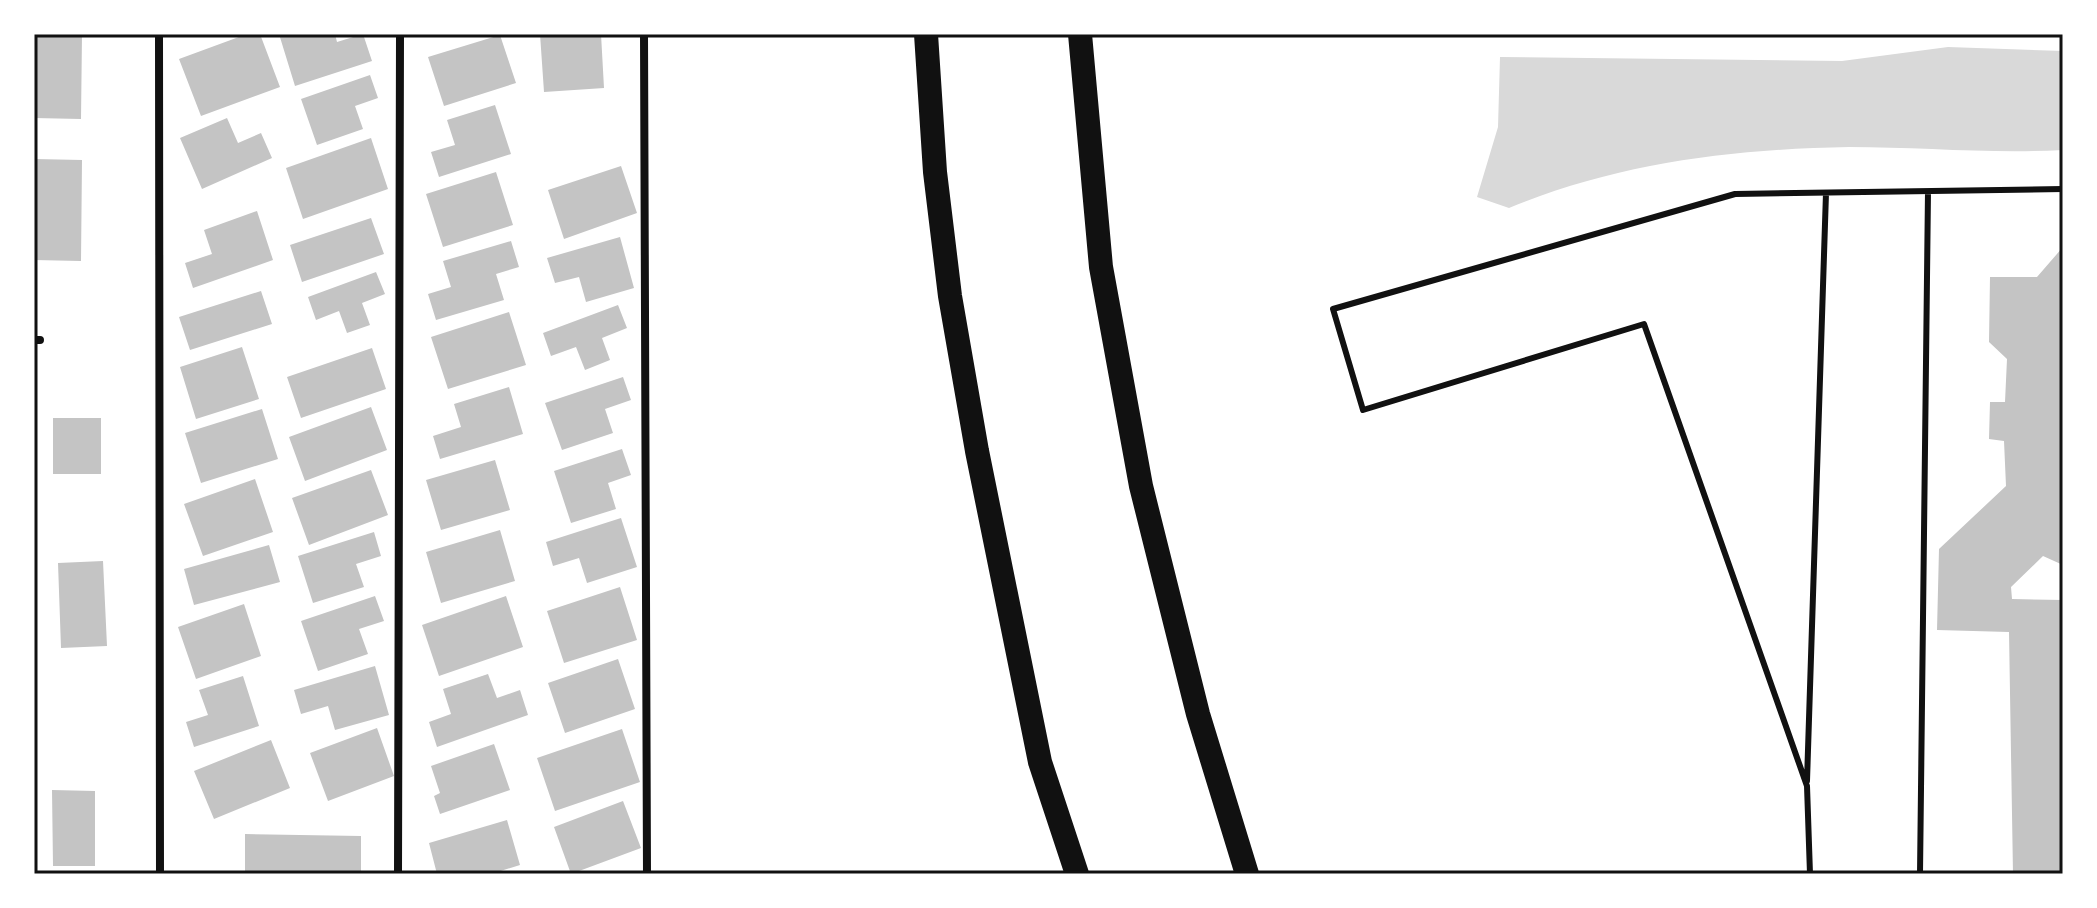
<svg xmlns="http://www.w3.org/2000/svg" width="2097" height="908" font-family="Signika,sans-serif">
	<rect width="100%" height="100%" fill="#fff"/>
	<path fill="#d9d9d9" d="M1948,47l115,4v99c-71,4 -143,-3 -214,-3 -116,2 -232,16 -340,61l-32,-11 21,-70 2,-70 342,4z"/>
	<path fill="#c4c4c4" d="M34,34h48l-1,85 -47,-1z
		M247,34h13l20,53 -79,29 -22,-57z
		M279,34h56l2,8 26,-8 9,27 -77,25z
		M540,34h61l3,54 -60,4z
		M500,35l16,48 -72,23 -16,-49z
		M370,75l8,23 -23,8 8,23 -46,16 -16,-46z
		M495,105l16,49 -72,23 -8,-25 24,-7 -8,-25z
		M227,118l11,25 23,-10 11,25 -70,31 -22,-51z
		M371,138l17,51 -85,30 -17,-51z
		M34,159l48,1 -1,101 -47,-1z
		M621,166l16,47 -73,26 -16,-49z
		M496,172l17,53 -70,22 -17,-53z
		M257,211l16,49 -80,28 -8,-25 27,-9 -8,-24z
		M371,218l13,36 -82,28 -12,-37z
		M620,237l14,51 -48,14 -7,-25 -24,6 -8,-25z
		M511,241l8,26 -23,7 8,26 -68,20 -8,-26 23,-7 -8,-26z
		M2063,247v318l-20,-9 -32,31 1,12 51,1v274h-50l-4,-242 -72,-2 2,-81 67,-63 -2,-45 -15,-2 1,-37h15l2,-43 -18,-17 1,-65h47z
		M376,272l9,22 -23,9 8,22 -23,8 -8,-22 -23,9 -8,-23z
		M261,291l11,33 -82,26 -11,-33z
		M618,305l9,23 -25,10 8,22 -25,10 -9,-23 -25,9 -8,-23z
		M509,312l17,53 -78,24 -17,-52z
		M242,347l17,52 -63,20 -16,-52z
		M372,348l14,41 -85,29 -14,-41z
		M623,377l8,23 -26,9 8,24 -51,17 -17,-47z
		M509,387l14,47 -83,25 -7,-23 28,-9 -7,-23z
		M371,407l16,43 -82,31 -16,-44z
		M262,409l16,50 -77,24 -16,-50z
		M53,418h48v56h-48z
		M622,449l9,26 -23,8 8,26 -45,14 -17,-52z
		M495,460l15,50 -69,20 -15,-50z
		M371,470l17,45 -79,30 -17,-47z
		M255,479l18,53 -70,24 -19,-52z
		M621,518l16,49 -50,16 -8,-25 -26,8 -7,-24z
		M500,530l15,51 -74,22 -15,-51z
		M374,532l7,24 -25,8 8,23 -51,16 -15,-47z
		M269,545l11,37 -86,23 -10,-36z
		M103,561l4,85 -46,2 -3,-85z
		M620,587l17,53 -73,23 -17,-52z
		M375,596l9,25 -25,8 9,25 -50,17 -17,-50z
		M506,596l17,51 -84,29 -17,-51z
		M244,604l17,52 -65,23 -18,-52z
		M618,659l17,50 -70,24 -17,-50z
		M375,666l14,49 -54,15 -7,-24 -27,8 -7,-24z
		M488,674l9,24 23,-8 8,25 -91,32 -8,-25 22,-8 -8,-25z
		M243,676l16,50 -65,21 -8,-25 22,-7 -9,-25z
		M377,728l17,48 -66,25 -18,-48z
		M622,729l18,53 -85,29 -18,-53z
		M271,740l19,48 -76,31 -20,-48z
		M494,744l16,46 -70,24 -6,-18 6,-3 -9,-27z
		M52,790l43,1v75h-42z
		M623,801l18,47 -70,26 -17,-47z
		M507,820l13,45 -29,9h-54l-8,-31z
		M245,834l116,2v38h-116z"/>
	<g fill="none" stroke-linecap="round" stroke-linejoin="round">
		<path stroke="#111" stroke-width="6" d="M1807,781l19,-588
			M1810,874l-3,-88 -163,-462 -281,86 -30,-101 402,-115 328,-5
			M1920,874l8,-682"/>
		<path stroke="#111" stroke-width="8" d="M159,34l1,840
			M644,34l3,840
			M34,340h6
			M398,874l2,-840"/>
		<path stroke="#111" stroke-width="24" d="M926,34l9,138 15,124 27,155 63,311 37,112
			M1080,34l21,233 40,219 57,228 49,160"/>
	</g>
	<rect width="2097" height="908" fill="none" stroke="#ffffff" stroke-width="72"/>
	<rect x="36" y="36" width="2025" height="836" fill="none" stroke="#111" stroke-width="3"/>
</svg>
